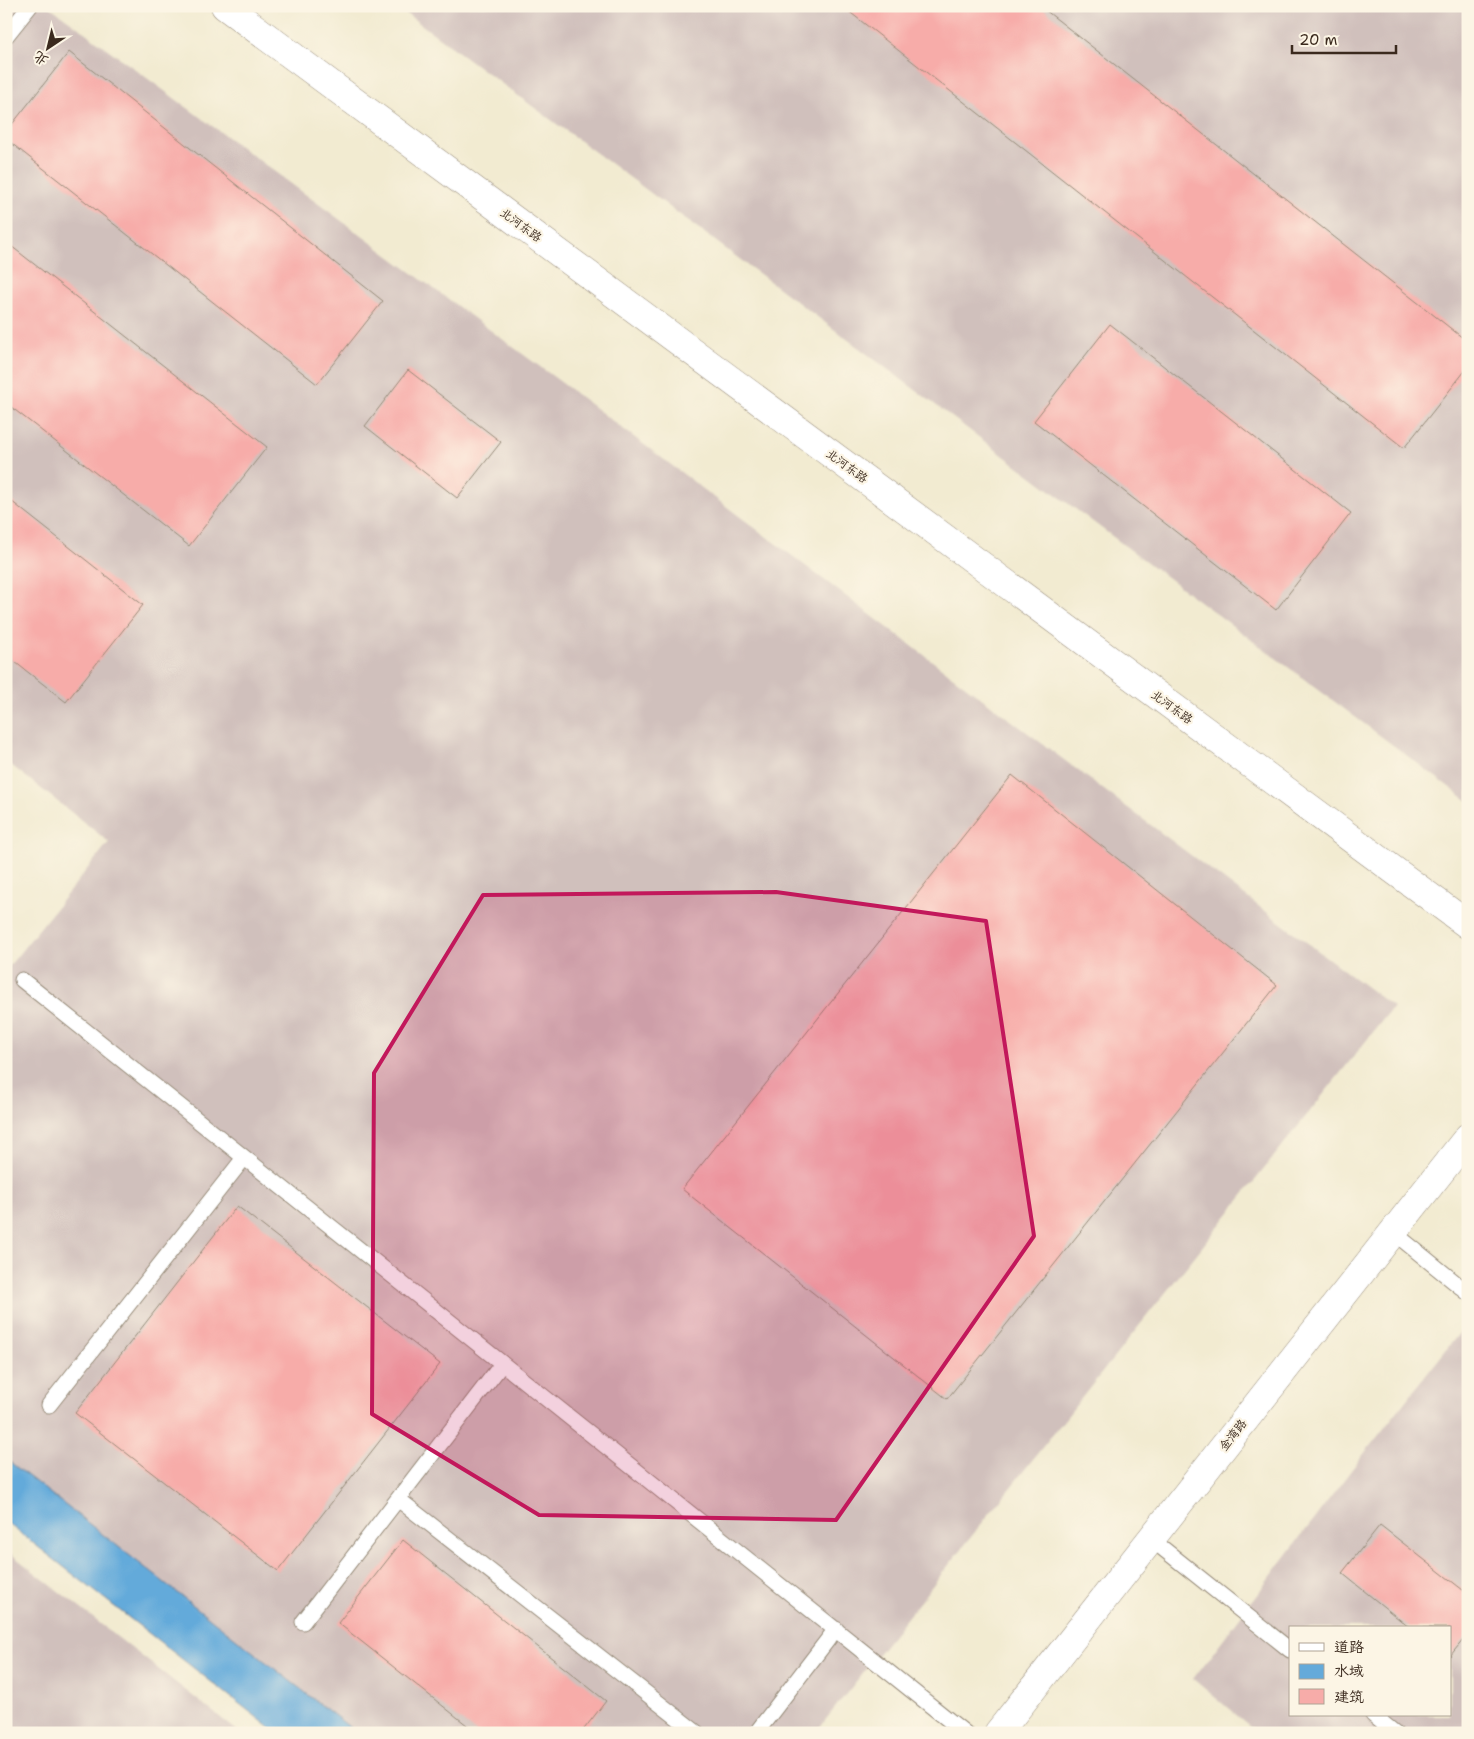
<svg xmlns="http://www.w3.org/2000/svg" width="1474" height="1739" font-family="'Shantell Sans','LXGW WenKai TC',sans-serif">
	<rect width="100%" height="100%" fill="#fcf5e5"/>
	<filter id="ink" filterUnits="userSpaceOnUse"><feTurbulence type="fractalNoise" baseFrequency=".02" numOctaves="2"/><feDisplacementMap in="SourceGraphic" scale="10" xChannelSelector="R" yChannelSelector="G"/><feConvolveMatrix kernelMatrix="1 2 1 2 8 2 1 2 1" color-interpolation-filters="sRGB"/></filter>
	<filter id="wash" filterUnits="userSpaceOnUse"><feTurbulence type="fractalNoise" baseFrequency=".0096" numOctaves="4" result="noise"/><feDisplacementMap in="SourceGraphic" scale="20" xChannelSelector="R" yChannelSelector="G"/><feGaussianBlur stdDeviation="1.12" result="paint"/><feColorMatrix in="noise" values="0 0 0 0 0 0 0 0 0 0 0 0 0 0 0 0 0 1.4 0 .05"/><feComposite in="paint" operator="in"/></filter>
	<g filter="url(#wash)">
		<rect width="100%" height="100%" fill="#f2ebd1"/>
		<path fill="#d0c0bc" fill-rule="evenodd" d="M6,6h43l509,374 835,627 -578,726h-458l-351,-274v-489l103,-128 -103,-81z
			M396,6h1072v795l-824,-613z
			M1468,1322v411h-210l-65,-54 159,-210zM1290,1628h160v87h-160z
			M6,1550l234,183h-234z"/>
		<path fill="#64aada" stroke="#506a7c" d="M6,1459l351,274h-80l-271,-211z"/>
		<g id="blocks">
			<path fill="#f7aca9" d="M842,6h198l428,336v25l-64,81z
				M69,52l314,249 -66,83 -311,-245v-7z
				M6,242l261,205 -78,99 -183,-143z
				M1110,324l241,189 -75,97 -242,-189z
				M408,370l93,72 -44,56 -92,-72z
				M6,497l137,108 -77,97 -60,-47z
				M1012,775l265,210 -330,414 -265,-210z
				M237,1206l203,158 -162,207 -203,-158z
				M1380,1525l88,69v40l-18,22v-28h-40l-68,-55z
				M403,1540l203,161 -25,32h-104l-139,-110z"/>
		</g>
	</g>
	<g filter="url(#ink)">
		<use href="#blocks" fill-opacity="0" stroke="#968a78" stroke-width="1"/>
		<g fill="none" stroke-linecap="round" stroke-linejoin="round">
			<g stroke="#968a78" stroke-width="17">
				<path id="lane" d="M6,36l24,-30
					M22,980l943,753
					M1393,1232l75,61
					M49,1405l195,-247
					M398,1499l299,234
					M1151,1539l139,111
					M303,1622l199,-258
					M1373,1715l22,18
					M756,1733l80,-104"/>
			</g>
			<g stroke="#968a78" stroke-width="29">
				<path id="street" d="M225,6l1243,919"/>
			</g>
			<g stroke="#968a78" stroke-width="29">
				<path id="secondary" d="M998,1733l470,-596"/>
			</g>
			<use href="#lane" stroke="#fff" stroke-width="15"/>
			<use href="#street" stroke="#fff" stroke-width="28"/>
			<use href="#secondary" stroke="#fff" stroke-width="28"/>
		</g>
	</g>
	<path fill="#c2185b" fill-opacity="0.2" stroke="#c2185b" stroke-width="4" stroke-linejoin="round" d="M776,892l210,29 48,315 -198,284 -297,-5 -167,-101 2,-341 109,-178z"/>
	<g text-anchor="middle" stroke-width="4.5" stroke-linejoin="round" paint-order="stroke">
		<g font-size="12" fill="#3b2a1e" stroke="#fcf5e5">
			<text transform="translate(521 225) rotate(36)" y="4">北河东路</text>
			<text transform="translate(847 466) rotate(36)" y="4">北河东路</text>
			<text transform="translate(1172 707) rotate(36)" y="4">北河东路</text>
			<text transform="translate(1233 1435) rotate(-52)" y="4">金湾路</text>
		</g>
	</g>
	<rect width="1474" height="1739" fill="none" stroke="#fcf5e5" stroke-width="25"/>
	<rect x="1289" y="1626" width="162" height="90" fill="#fcf5e5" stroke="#afa495"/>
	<rect x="1299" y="1643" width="25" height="8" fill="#ffffff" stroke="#afa495"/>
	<text x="1334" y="1652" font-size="15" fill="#3b2a1e">道路</text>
	<rect x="1299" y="1664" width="25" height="15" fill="#64aada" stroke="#afa495"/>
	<text x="1334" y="1676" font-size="15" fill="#3b2a1e">水域</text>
	<rect x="1299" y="1689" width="25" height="15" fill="#f7aca9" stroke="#afa495"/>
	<text x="1334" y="1702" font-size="15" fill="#3b2a1e">建筑</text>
	<g transform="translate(48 48) rotate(215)" stroke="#fcf5e5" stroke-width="4" paint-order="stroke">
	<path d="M0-4L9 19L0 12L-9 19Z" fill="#3b2a1e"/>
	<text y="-8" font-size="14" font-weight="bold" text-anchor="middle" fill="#3b2a1e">北</text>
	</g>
	<path d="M1292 45v8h104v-8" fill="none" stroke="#3b2a1e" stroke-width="2.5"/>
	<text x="1299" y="45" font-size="15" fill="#3b2a1e" stroke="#fcf5e5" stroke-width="4" paint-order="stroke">20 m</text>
</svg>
